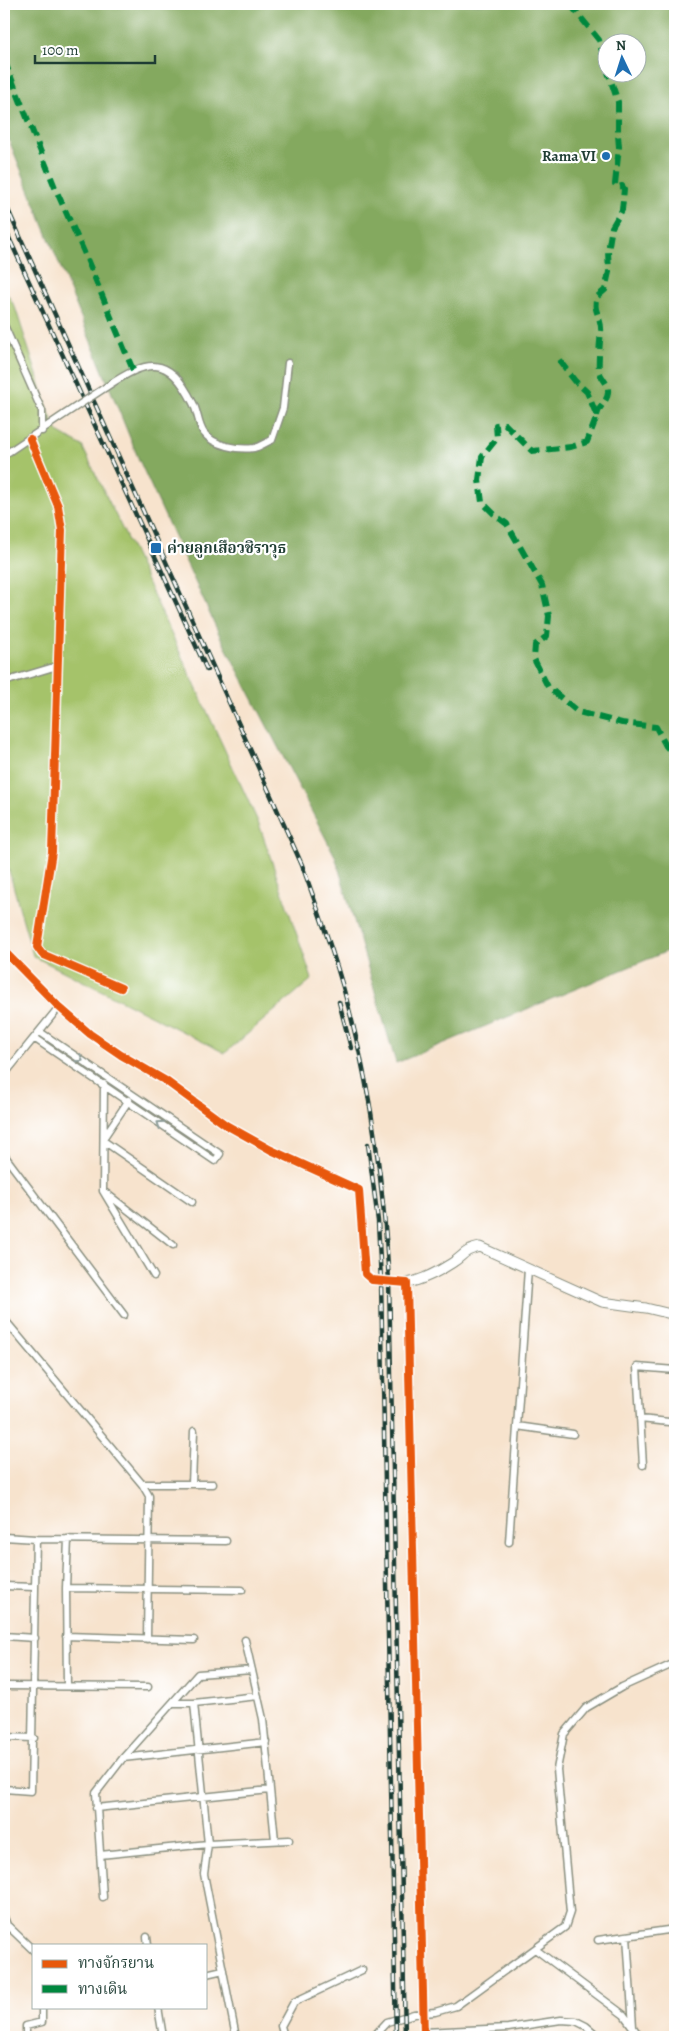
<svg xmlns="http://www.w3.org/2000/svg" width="679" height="2041" font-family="Alegreya,'Noto Serif Thai',serif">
	<rect width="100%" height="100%" fill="#fff"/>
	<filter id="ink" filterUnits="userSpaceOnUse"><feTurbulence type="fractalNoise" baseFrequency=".02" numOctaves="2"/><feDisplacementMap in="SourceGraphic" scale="10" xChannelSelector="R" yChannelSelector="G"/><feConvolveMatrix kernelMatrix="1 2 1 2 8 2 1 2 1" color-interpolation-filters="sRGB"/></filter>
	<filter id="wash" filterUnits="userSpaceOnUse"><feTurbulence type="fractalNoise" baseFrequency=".0096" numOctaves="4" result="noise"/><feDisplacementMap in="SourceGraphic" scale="20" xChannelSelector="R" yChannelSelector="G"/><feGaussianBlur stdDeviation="1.12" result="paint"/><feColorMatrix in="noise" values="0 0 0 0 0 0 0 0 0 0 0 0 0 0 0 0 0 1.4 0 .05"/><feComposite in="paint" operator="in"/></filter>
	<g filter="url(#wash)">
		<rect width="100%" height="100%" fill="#f7e3cd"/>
		<path fill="#a5c36b" stroke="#628050" d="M4,289l11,18 35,108 8,17 24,14 51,105 126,273 53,155 -87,74 -192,-97 -29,-103z"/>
		<path fill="#84a95f" stroke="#52734a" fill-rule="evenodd" d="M4,4h671v944l-279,115 -61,-207 -115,-220 -81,-176 -135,-332zM606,42h30v30h-30z"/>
	</g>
	<g filter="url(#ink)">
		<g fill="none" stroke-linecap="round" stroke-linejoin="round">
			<g stroke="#8b9080" stroke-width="9">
				<path id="street" d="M4,325l38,86v20
					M106,387c41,-27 62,-34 87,16 5,9 5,22 11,30 10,13 34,17 50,15 6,-1 12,-6 18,-8l11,-32 5,-45
					M30,439l28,67 4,24 -10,322 -15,95 5,7 79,34
					M4,455l61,-41
					M4,682l53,-16
					M4,951l55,56 31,27 31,21 45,26 60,44 45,25 88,40 6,84 7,6 35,3 17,754
					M34,1038l181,123 5,-7 -180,-122
					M4,1075l55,-68
					M104,1084l-1,107 51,85
					M104,1137l25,-37
					M105,1142l87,60
					M4,1155l120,160
					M106,1193l67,52
					M4,1319l138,165 7,12 -2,143
					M640,1419l29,3 6,2
					M517,1426l56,8
					M643,1465l-6,-98 38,3
					M142,1484h71
					M192,1484l2,-53
					M4,1537l32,2 190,2
					M509,1542l19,-273
					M4,1586l31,1
					M66,1588l176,2
					M4,1636l31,2
					M66,1636l128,4
					M245,1640l18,79 12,121
					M4,1686l144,1
					M67,1686l-1,-98 2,-49
					M173,1703h21l64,-7
					M194,1703l14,141 -4,30 32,163
					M4,1737l30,1
					M123,1758l143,-16
					M4,1789l27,2 5,-252
					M96,1808l174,-18
					M100,1855l108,-11 81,-4
					M103,1897l-7,-104 27,-35 75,-84 54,-4
					M4,1917l3,8 27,26
					M627,1936l6,91
					M147,1937l1,8
					M598,1940l77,-11
					M535,1949l89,66 16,22
					M206,1974l17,-4
					M158,2007l5,30
					M424,2032l84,-4 53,-8 15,1 10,5 13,11
					M26,2037v-11l16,-4v-15
					M284,2037l-3,-11 13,-24 68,-32
					M373,2037l14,-15 27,-8 21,-2 21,-6 109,-79 5,-15 -13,-143 7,-35 22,-26 36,-21 53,-24"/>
			</g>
			<g stroke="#8b9080" stroke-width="11">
				<path id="secondary" d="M407,1283c16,-3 31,-11 45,-20 13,-8 10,-12 28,-16l122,55 44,6 29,7"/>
			</g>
			<use href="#street" stroke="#fff" stroke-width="6"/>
			<use href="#secondary" stroke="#fff" stroke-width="9"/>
			<g stroke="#1f3d34" stroke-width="4.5">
				<path id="rail" d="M4,201l298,664c19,53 38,105 51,160 21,83 31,170 36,256l16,756
					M4,227l203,443
					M339,1002l12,46
					M368,1144l10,77 3,60 15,756"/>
			</g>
			<use href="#rail" stroke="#fff" stroke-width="2.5" stroke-dasharray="8" stroke-linecap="butt"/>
			<g stroke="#8b9080" stroke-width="9" stroke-linecap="butt">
				<path id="street-bridge" d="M65,414l41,-27"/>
			</g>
			<use href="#street-bridge" stroke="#fff" stroke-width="6"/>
			<path stroke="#00873e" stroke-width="6" stroke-dasharray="12 6" stroke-linecap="butt" d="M570,4l29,36 7,27
				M4,60l52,130 28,62 49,118
				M559,360l16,21 12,11 10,24 -10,26 -16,5 -39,4 -27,-27 -9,1 1,13 -15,19 -3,23 3,22 13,13 12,9 35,61 7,31 -2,20 -12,9 -1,14 14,28 30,25 44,11 34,4 10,19 9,10
				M597,416c1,-10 11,-14 11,-24 1,-9 -7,-13 -9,-21 -1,-8 1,-32 2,-39 1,-9 -3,-15 -5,-23 -1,-4 0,-9 1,-12l8,-7 4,-18 -1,-21 4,-24 10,-17 2,-21 -2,-3 -4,1 -3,-3 4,-37 -1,-12v-33l-10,-30"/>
			<g stroke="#fff" stroke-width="11">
				<path id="cycleway" d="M30,439l28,67 4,24 -10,322 -15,95 5,7 79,34
					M4,951l55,56 31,27 31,21 45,26 60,44 45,25 88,40 6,84 7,6 35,3 17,754"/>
			</g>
			<use href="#cycleway" stroke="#e8590c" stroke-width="8"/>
		</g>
		<defs><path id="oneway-chevron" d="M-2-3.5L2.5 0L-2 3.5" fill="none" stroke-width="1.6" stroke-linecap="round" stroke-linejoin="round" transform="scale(1.25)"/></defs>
		<g stroke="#8f9e9a">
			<use href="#oneway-chevron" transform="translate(80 1059) rotate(34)"/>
			<use href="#oneway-chevron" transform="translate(160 1124) rotate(-146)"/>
		</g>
	</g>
	<g fill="#1f6fb2" stroke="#fff" stroke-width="2">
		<circle cx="606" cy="156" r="5"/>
		<rect x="150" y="542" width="12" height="12" rx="2.5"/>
	</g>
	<g text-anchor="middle" stroke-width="4.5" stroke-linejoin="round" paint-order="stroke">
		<g font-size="15" font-weight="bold" fill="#1f3d34" stroke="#fff" text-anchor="end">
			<text x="596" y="161">Rama VI</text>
			<text x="167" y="553" text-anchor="start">ค่ายลูกเสือวชิราวุธ</text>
		</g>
	</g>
	<rect width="679" height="2041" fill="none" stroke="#fff" stroke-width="20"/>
	<rect x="32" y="1944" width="175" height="65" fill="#ffffff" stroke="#a5b1ae"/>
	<rect x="42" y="1960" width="25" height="8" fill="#e8590c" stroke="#a5b1ae"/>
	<text x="78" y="1968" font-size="15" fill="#1f3d34">ทางจักรยาน</text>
	<rect x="42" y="1985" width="25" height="8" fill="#00873e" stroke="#a5b1ae"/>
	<text x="78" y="1994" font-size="15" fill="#1f3d34">ทางเดิน</text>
	<g transform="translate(622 58) rotate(356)"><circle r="24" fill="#ffffff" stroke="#a5b1ae"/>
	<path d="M0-4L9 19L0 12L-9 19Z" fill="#1f6fb2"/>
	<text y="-8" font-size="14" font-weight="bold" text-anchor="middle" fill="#1f3d34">N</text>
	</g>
	<path d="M35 55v8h120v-8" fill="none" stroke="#1f3d34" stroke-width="2.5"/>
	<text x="42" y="55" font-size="15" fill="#1f3d34" stroke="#ffffff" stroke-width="4" paint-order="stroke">100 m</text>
</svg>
